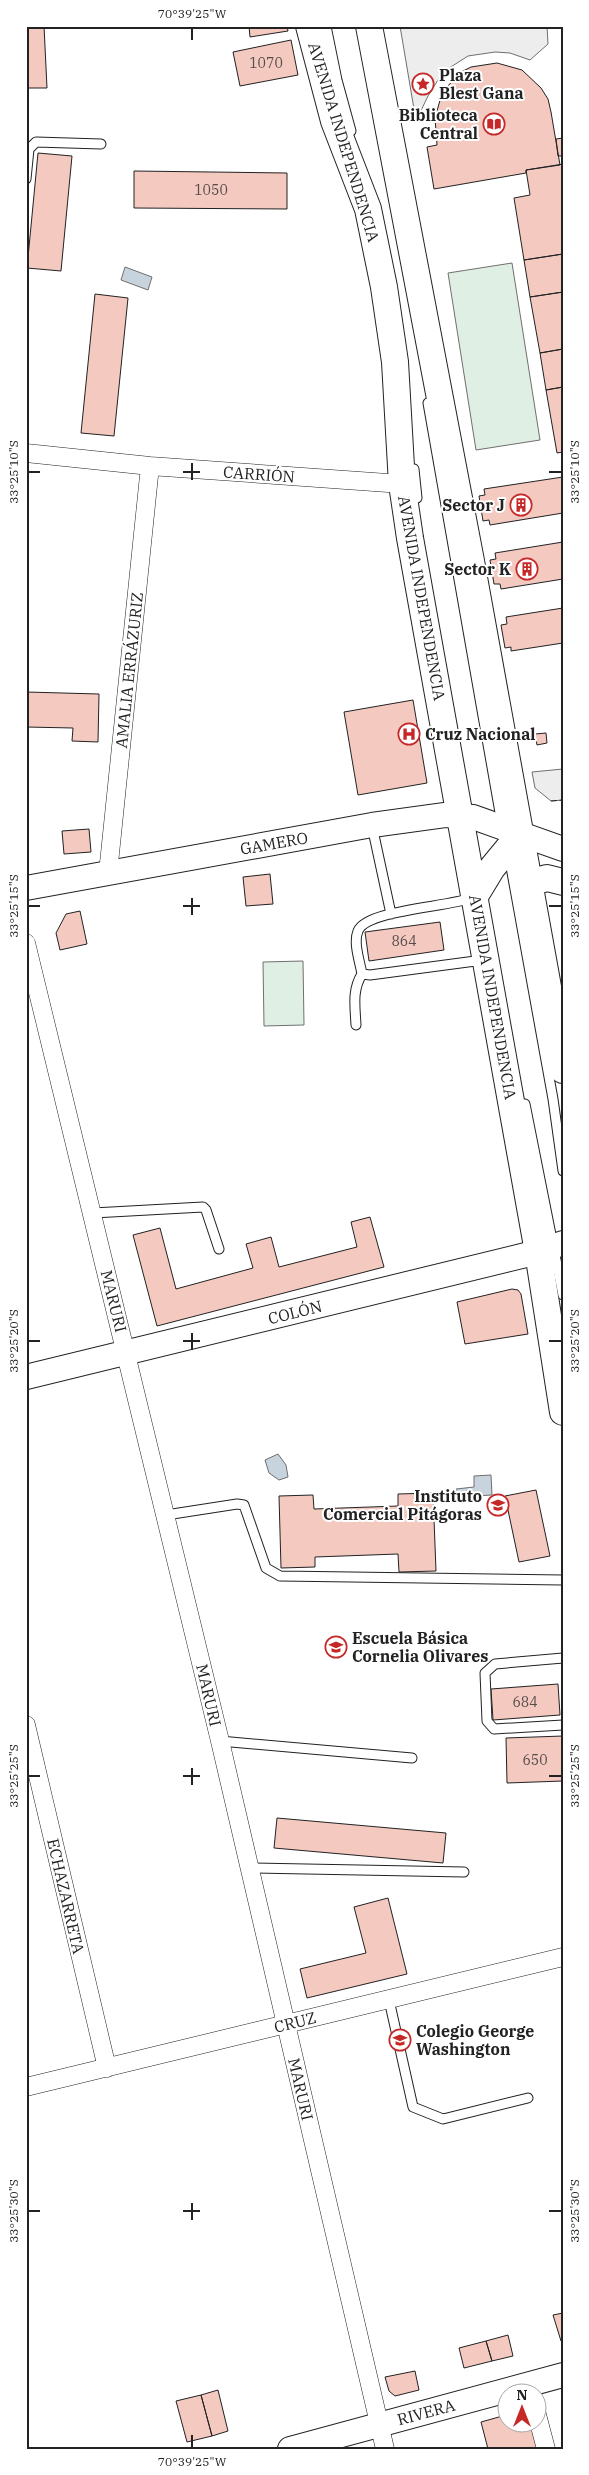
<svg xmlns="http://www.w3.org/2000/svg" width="589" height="2475" font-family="'IBM Plex Serif',serif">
	<rect width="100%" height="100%" fill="#fff"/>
	<path fill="#e0efe3" stroke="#6f6f6f" d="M512,263l28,177 -64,10 -28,-177z
		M303,961l1,64 -40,1 -1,-64z"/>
	<path fill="#ededed" stroke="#6f6f6f" d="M400,26h147l1,18 -18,16 -20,-7 -15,-1 -27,4 -25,16 -15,24 -12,25z
		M563,769v31l-12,1 -16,-13 -3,-16z"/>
	<path fill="#c7d3dd" stroke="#6f6f6f" d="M125,267l27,10 -4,13 -27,-10z
		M278,1454l8,11 2,12 -9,3 -10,-7 -4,-13z
		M491,1475l1,20 -35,2 -1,-8 18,-2v-11z"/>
	<path fill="#f3c9c0" stroke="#222" d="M26,26h18l3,62h-21z
		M249,26h38l1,5 -38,6z
		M291,40l7,35 -58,11 -7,-34z
		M497,63l25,7 19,18 7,11 3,13 9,53 -34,5v3l-92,16 -7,-42 10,-2 -2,-27 7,-25 17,-20 12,-6z
		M563,138v20l-1,-2h-4l-2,-17z
		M38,153l34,3 -11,115 -34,-3z
		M563,164v90l-39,6 -10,-62 16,-3 -4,-25z
		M134,171l153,2v36l-153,-1z
		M563,254v38l-33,5 -6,-37z
		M563,292v57l-23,4 -10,-56z
		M95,294l33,4 -14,138 -33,-3z
		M563,349v38l-17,3 -6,-37z
		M563,387v65l-6,1 -11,-63z
		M563,477v36l-73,12 -1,-5 -6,1 -4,-25 6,-1 -1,-6z
		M563,542v37l-62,10 -1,-5h-6l-4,-24 6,-1 -1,-6z
		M563,608v35l-52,8v-4l-6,1 -4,-23 6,-1 -1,-7z
		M26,692l73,2 -1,48 -26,-1 1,-13 -47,-1z
		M413,700l14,83 -69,12 -14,-83z
		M546,733l1,10 -10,2 -2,-11z
		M89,829l2,23 -27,2 -2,-23z
		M270,874l3,30 -27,2 -3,-29z
		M80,911l7,33 -27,6 -4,-17 10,-19z
		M440,922l4,28 -75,11 -4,-29z
		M370,1217l14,50 -227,59 -24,-91 27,-7 16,61 77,-21 -7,-24 25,-7 8,30 78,-20 -6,-25z
		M512,1289l6,1 3,4 7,40 -63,10 -8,-42z
		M536,1490l14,66 -31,6 -14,-66z
		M433,1493l3,78 -37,1 -1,-18 -83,3v10l-34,1 -2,-72 34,-1 1,14 84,-3v-12z
		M558,1684l2,31 -67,5 -2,-31z
		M563,1736v45l-56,2 -1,-45z
		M277,1818l169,15 -3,30 -169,-15z
		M388,1898l19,76 -100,24 -7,-29 66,-16 -12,-46z
		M563,2313v27l-2,1 -8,-26z
		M508,2335l5,21 -21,5 -6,-20z
		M486,2341l6,20 -28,7 -5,-20z
		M415,2371l4,19 -24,6 -6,-5 -4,-14z
		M218,2390l10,41 -16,5 -11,-41z
		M201,2395l11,41 -25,6 -11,-41z
		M506,2415v7h25l7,27h-50l-7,-27z"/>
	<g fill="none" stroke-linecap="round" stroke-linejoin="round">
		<g stroke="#222" stroke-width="11">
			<path id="lane" d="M326,26l11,54 14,51
				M26,179l3,-30 7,-7 65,2
				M428,403l74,421
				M414,469l3,29
				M372,826l19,88
				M509,856l44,243 10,72
				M362,974l8,1 113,-15
				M356,1025c-1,-19 -4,-35 6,-51 -2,-12 -9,-31 -4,-43 8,-21 90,-24 113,-33
				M525,1104l38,191
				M93,1213l110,-6 3,3 13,39
				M166,1515l71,-11 7,1 22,63 14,8 283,4
				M563,1658l-68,6 -10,9 2,48 7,8 69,-4
				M220,1741l192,17
				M250,1868l214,4
				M389,2000l24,107 30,12 85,-21"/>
		</g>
		<g stroke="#222" stroke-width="19">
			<path id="street" d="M26,453l124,13 252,18
				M108,873l42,-407
				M26,943l194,798 165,708
				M26,1725l81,343
				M26,2087l537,-130
				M536,2411l10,38"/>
		</g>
		<g stroke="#222" stroke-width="26">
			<path id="secondary" d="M26,888l346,-63 73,-10 28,2 90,32
				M26,1377l512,-125 25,-9
				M290,2449l273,-74"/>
		</g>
		<g stroke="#222" stroke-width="28">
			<path id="primary" d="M309,26l25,95 34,88 16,78 11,75 7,122 8,54 128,714 25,160
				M369,26l102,535 92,509
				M529,883l18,-5 16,4
				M475,896l17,-28 28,-34"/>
		</g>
		<use href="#lane" stroke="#fff" stroke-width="9"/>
		<use href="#street" stroke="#fff" stroke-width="18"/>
		<use href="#secondary" stroke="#fff" stroke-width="24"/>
		<use href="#primary" stroke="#fff" stroke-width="26"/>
		<path stroke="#222" stroke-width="1" stroke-dasharray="6 2.5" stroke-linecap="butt" d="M551,801l12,-1"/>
	</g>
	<path fill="none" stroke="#222" stroke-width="2" d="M192,28v12M192,463v17M28,472h12M183,472h17M549,472h13M192,898v17M28,906h12M183,906h17M549,906h13M192,1333v17M28,1341h12M183,1341h17M549,1341h13M192,1768v17M28,1776h12M183,1776h17M549,1776h13M192,2203v17M28,2211h12M183,2211h17M549,2211h13M192,2435v13"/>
	<defs>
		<g id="sight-ring" transform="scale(1.125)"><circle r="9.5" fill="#fff" stroke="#c62828" stroke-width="1.5"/><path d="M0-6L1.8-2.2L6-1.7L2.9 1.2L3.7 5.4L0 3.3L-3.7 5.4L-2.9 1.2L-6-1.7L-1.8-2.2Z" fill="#c62828"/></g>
		<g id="library-ring" transform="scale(1.125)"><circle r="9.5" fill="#fff" stroke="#c62828" stroke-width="1.5"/><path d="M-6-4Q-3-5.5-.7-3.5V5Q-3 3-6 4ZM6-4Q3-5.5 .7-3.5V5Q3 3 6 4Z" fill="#c62828"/></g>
		<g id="building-ring" transform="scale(1.125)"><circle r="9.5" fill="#fff" stroke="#c62828" stroke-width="1.5"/><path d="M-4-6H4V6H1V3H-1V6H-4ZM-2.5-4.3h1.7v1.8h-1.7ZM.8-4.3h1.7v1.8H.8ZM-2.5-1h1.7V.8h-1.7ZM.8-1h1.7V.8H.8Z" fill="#c62828"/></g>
		<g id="hospital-ring" transform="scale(1.125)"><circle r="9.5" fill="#fff" stroke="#c62828" stroke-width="1.5"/><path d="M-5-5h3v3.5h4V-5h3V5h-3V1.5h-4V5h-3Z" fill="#c62828"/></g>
		<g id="school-ring" transform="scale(1.125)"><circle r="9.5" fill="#fff" stroke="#c62828" stroke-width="1.5"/><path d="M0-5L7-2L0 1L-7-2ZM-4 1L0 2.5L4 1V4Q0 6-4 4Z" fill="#c62828"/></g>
	</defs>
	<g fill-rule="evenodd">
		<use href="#sight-ring" x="423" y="84"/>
		<use href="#library-ring" x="494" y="124"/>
		<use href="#building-ring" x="521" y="505"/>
		<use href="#building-ring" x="527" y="569"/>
		<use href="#hospital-ring" x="409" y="734"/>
		<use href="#school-ring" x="498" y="1505"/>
		<use href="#school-ring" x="336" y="1647"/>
		<use href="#school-ring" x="400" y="2040"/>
	</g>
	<g text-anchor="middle" stroke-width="4" stroke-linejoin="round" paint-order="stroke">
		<g font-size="14" fill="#564c4a">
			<text x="266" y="68">1070</text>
			<text x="211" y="195">1050</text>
			<text x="404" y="946">864</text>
			<text x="525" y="1707">684</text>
			<text x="535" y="1765">650</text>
		</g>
		<g font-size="16" font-weight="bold" fill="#222" stroke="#fff" text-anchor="start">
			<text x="439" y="81">Plaza<tspan x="439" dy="18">Blest Gana</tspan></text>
			<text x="478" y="121" text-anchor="end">Biblioteca<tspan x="478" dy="18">Central</tspan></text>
			<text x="505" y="511" text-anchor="end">Sector J</text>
			<text x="511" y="575" text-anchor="end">Sector K</text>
			<text x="425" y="740">Cruz Nacional</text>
			<text x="482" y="1502" text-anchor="end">Instituto<tspan x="482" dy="18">Comercial Pitágoras</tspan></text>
			<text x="352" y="1644">Escuela Básica<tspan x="352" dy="18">Cornelia Olivares</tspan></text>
			<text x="416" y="2037">Colegio George<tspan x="416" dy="18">Washington</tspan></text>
		</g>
		<g font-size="16" fill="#222" stroke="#fff">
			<text transform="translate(344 142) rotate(73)" y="6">AVENIDA INDEPENDENCIA</text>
			<text transform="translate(259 474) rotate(4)" y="6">CARRIÓN</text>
			<text transform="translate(422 598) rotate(80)" y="6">AVENIDA INDEPENDENCIA</text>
			<text transform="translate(129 670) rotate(-84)" y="6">AMALIA ERRÁZURIZ</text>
			<text transform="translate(274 843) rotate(-10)" y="6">GAMERO</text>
			<text transform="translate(493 997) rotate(80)" y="6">AVENIDA INDEPENDENCIA</text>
			<text transform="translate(114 1301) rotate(76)" y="6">MARURI</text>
			<text transform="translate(295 1312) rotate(-14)" y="6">COLÓN</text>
			<text transform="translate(209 1695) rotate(77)" y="6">MARURI</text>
			<text transform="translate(66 1896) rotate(77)" y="6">ECHAZARRETA</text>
			<text transform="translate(295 2022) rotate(-14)" y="6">CRUZ</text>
			<text transform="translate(301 2089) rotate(77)" y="6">MARURI</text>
			<text transform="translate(426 2412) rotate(-15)" y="6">RIVERA</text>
		</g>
	</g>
	<rect width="589" height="2475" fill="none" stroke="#ffffff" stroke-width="55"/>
	<g transform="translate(522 2408)"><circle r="24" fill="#ffffff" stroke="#a7a7a7"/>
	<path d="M0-4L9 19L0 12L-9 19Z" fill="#c62828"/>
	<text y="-8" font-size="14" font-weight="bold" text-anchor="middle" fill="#222222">N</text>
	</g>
	<rect x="28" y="28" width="534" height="2420" fill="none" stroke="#222" stroke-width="2"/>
	<g font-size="12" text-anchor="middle" fill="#222">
		<text x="192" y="18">70°39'25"W</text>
		<text transform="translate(14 472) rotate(-90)" y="4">33°25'10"S</text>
		<text transform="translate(575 472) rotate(-90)" y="4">33°25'10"S</text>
		<text transform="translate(14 906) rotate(-90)" y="4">33°25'15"S</text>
		<text transform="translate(575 906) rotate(-90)" y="4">33°25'15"S</text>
		<text transform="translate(14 1341) rotate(-90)" y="4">33°25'20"S</text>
		<text transform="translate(575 1341) rotate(-90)" y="4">33°25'20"S</text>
		<text transform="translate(14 1776) rotate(-90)" y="4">33°25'25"S</text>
		<text transform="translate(575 1776) rotate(-90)" y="4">33°25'25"S</text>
		<text transform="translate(14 2211) rotate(-90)" y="4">33°25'30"S</text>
		<text transform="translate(575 2211) rotate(-90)" y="4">33°25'30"S</text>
		<text x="192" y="2466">70°39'25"W</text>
	</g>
</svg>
